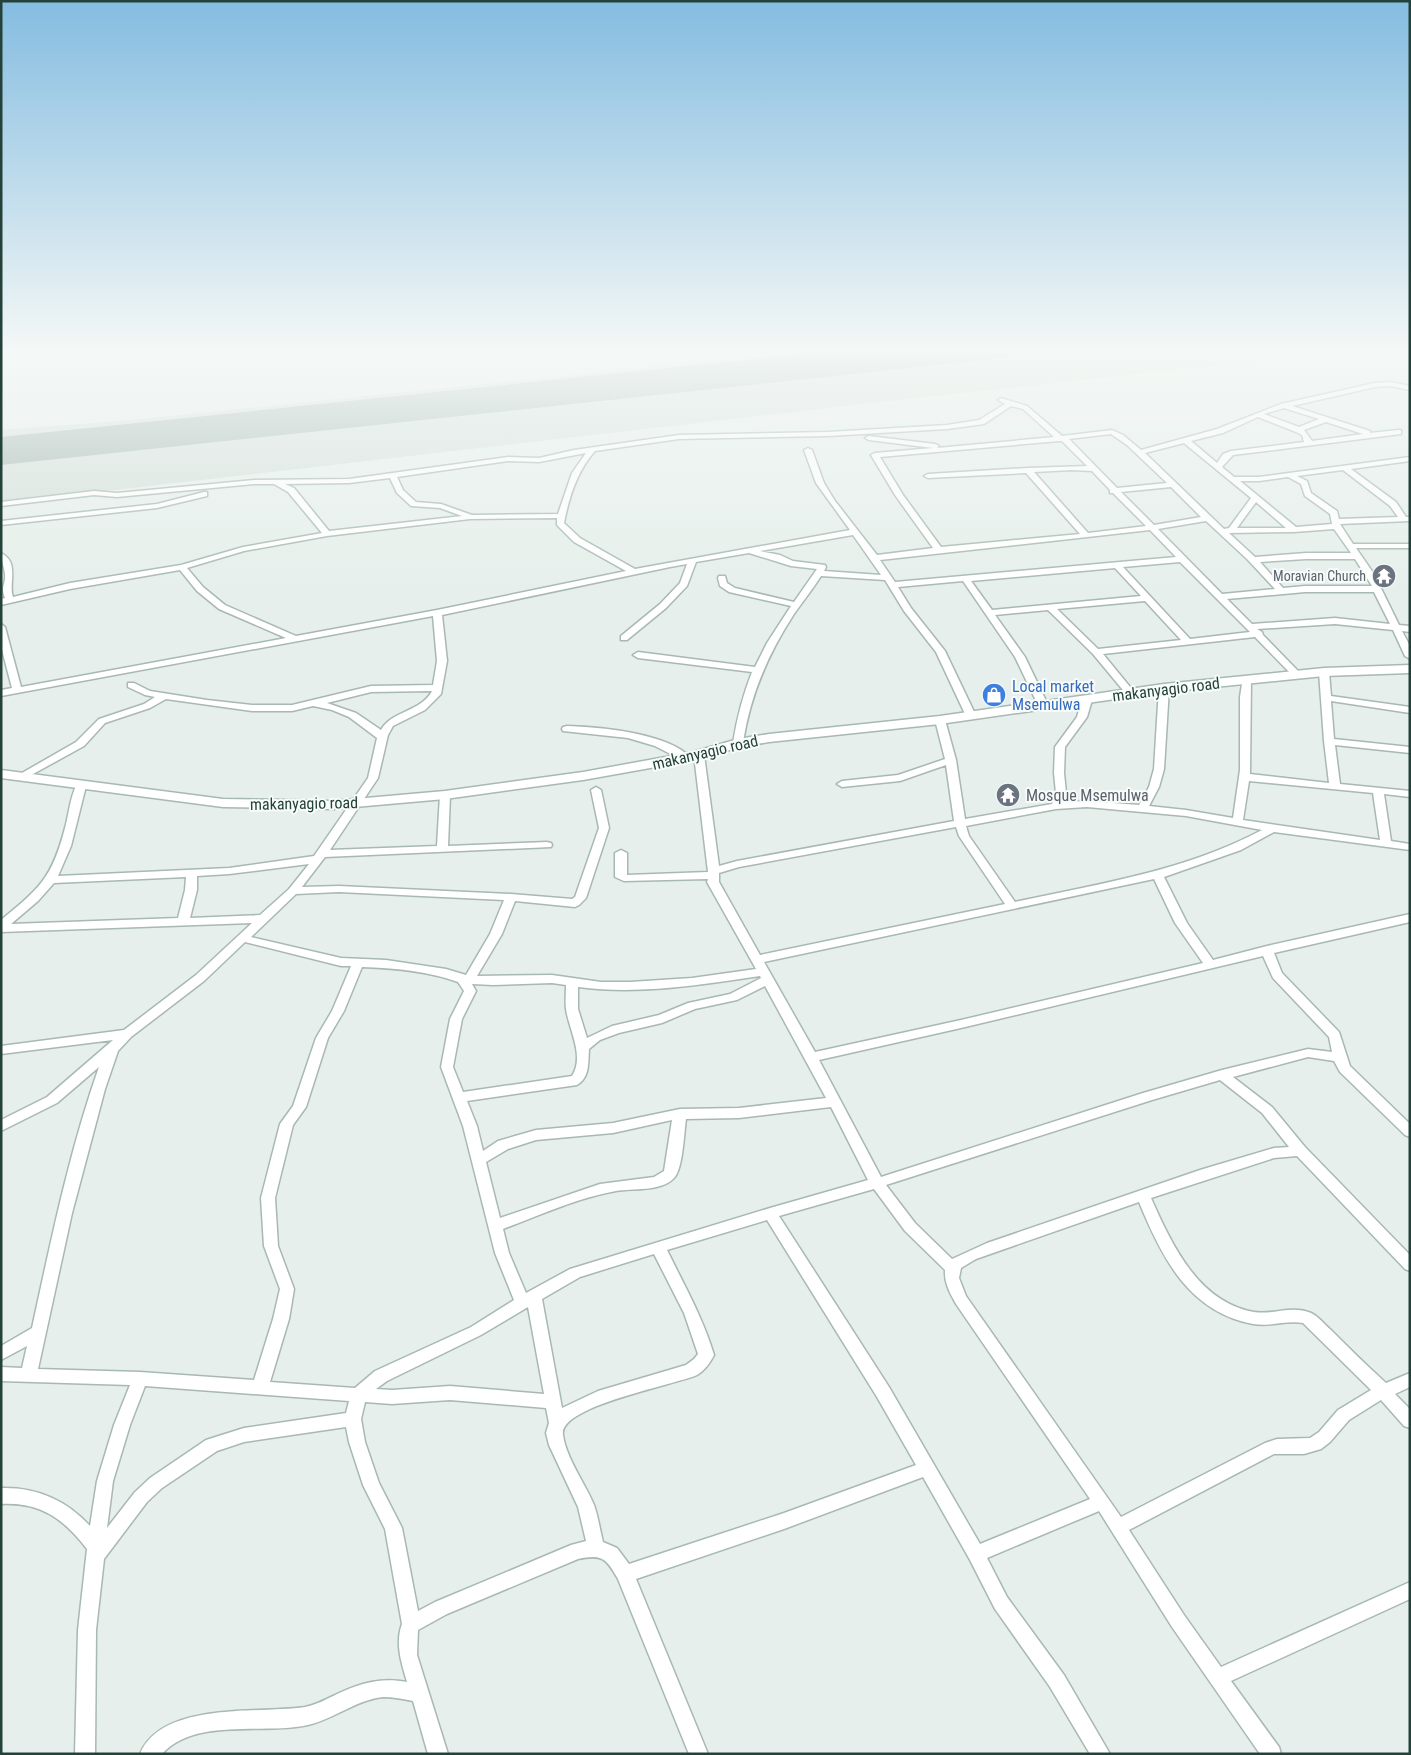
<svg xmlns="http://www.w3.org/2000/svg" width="1411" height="1755" font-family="'Roboto Condensed',sans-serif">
	<rect width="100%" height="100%" fill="#e6efeb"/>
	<path fill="#d4dfda" d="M851,347h537l-527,57 -860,99v-73l130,-10z"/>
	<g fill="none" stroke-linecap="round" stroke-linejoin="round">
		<path fill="#a2b6b0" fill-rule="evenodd" d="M885,347h18l8,10 -2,4h-12z"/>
		<path fill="#a2b6b0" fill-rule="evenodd" d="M872,347h142l-6,9 -14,3 -993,106v-28z"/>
		<g stroke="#a8b8b2" stroke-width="3">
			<path id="minor" d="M1390,382l20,4v4l-20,-4 -15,1 -83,19 78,25v2l28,-3h3v4l-168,21 -11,12 12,10h25l151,-20v4l-59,8 45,33 10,15h3v4l-69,3 13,20h57v4h-54l18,26 25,51 11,1v6l-8,-1 8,15v13l-5,-3 -12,-26 -58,-6 -78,5 5,3 1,3 37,38 2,2 -5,3 -3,-1 -39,-40 -152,17 32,39 -5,3 -3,-1 -34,-41 -45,-44 -53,5 30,42 23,48 -5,3 -5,-3 -23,-48 -52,-76 -65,6 13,21 34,43 31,65 -5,3 -5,-3 -30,-64 -32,-41 -19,-31 -64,-4c-8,13 -18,25 -27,38 -26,40 -44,81 -51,129l-5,3 -5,-3c4,-25 10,-48 19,-71l-114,-14 -5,-3 5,-3 117,15 12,-24 24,-37 -62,-14 -9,-6 -2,-8 1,-2h6l2,7 8,5 59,14 23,-33 -26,-3 -42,-13 -53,9 -9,24 -21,22 -39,32h-6v-4l39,-32 20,-21 7,-19 -17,3 -228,48 5,46 -6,33 -16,16 -32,16 -5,9 -10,43 -48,72 107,-4 3,-51 5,-3 5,3 -2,51 99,-4 4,1 1,2 -1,2 -226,10 -23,30 37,-1 172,8 61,5 3,-2 24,-69 -8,-38 5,-3 5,3 8,38 -23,70 -7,7 -4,2 -60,-6 -13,33 -25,42 75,-1 49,7h29l62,-4 64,-9 -49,-87 1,-3 -84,2 -9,-4v-24l6,-3 6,3v22l81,-3 -14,-117 1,-2 4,-1 5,3 15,111 18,-5 217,-40 -8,-56 -46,16 -58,6 -5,-3 5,-3 56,-6 47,-16 -10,-39 5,-3 5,3 11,40 9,59 87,-15 4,-11 -2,-20 1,-26 22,-30 5,-17 5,-3 5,3 -5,17 -22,30 -1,26 2,20 -3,9 24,-1 52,4 10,-18 5,-18 5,-81 2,-2h6l2,2 -5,81 -5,18 -10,19 37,4 47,8 7,-48v-73l3,-20h6l2,2 -1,95 79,9 -5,-42 -5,-69 2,-2h6l2,2 2,24 79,11v6l-79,-12 3,38 76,8v6l-75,-8 5,39 70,7v6l-26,-3 7,47 19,3v6l-136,-18 -33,18 -77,27 23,46 26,37 54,-14 143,-32v8l-136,31 8,20 57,59 11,34 60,58v13l-5,-2 -65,-63 -6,-11 -26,-4 -75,20 39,30 33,40 105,108v16l-5,-2 -108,-113 -23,2 -123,40c21,47 47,104 103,114 19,3 38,-7 57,1 7,3 14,12 20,17 18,18 36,36 55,53l24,-10v14l-15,7 15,15v19l-6,-2 -23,-26 -32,20 -19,22 -9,7 -17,5h-30l-145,76 55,85 37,52 189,-85v17l-179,82 48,66 2,7h-21l-88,-127 -73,-116 -112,47 20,39 57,78 46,79h-20l-40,-67 -55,-78 -25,-49 -47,-83 -139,52 -148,50 72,175h-19l-71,-175c-12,-21 -16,-25 -40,-20l-131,55 -29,16 -1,25 31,99h-20l-15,-53c-10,-2 -20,-4 -30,-4 -27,3 -49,22 -75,28 -44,10 -113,-8 -146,29h-22c22,-53 119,-40 165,-47 11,-2 22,-8 32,-13 24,-11 44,-17 70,-12 -6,-20 -12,-39 -5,-58l-17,-95 -22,-44 -14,-43 -3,-15 -102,15 -27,9 -55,37 -15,14 -43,57 -8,71 -1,124h-20l3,-124 9,-81c-23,-30 -46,-47 -86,-45v-16c36,-1 65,12 89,38l7,-45 17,-56 16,-40 -129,-4v-14l21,1 5,-22 -26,14v-14l31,-18c19,-87 37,-176 67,-261l-42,36 -56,28v-11l46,-23 66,-57 -112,14v-8l123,-16 72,-55 56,-52 -251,9v-12c39,-32 51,-42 64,-92 4,-14 5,-31 12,-44h8l1,2 -15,60 -13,30 171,-8 85,-12 54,-78 9,-40 -28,-21 -17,-7 -19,-4 -21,5h-40l-86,-12 -16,9 -45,15 -21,23 -60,33 -4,1 -5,-3 61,-35 23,-23 45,-15 11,-7 -10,-2 -17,-8v-4h6l16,8 57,9 45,5h40l79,-19 62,-1 4,-24 -4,-45 -432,80v-6l11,-2 -11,-42v-22l4,3 16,60 265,-49 -67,-29 -22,-18 -17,-21 -110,19 -69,16v-6l4,-1c-5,-12 1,-13 0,-24 -1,-8 -4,-14 -4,-21 19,9 7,31 12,44l57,-14 111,-18 62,-18 79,-14 -34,-41 -14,-8h-20l-137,13 -23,-2 -93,11v-4l93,-11 23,2 137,-13 95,-1 159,-22 31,1 35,-8 105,-15 149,-3 119,-7 32,-5 26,-16 -7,-4 3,-2 26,8 35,30 50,-6 11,5 18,15 76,-21 64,-25 94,-21zM1011,406l12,3 31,28 -117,11 2,-2 -4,-2 -66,-8 -4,2 4,2 64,8 -58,5 -4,2 24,40 38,53 -56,7 -42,-54 -11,-18 -12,-33 -4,-2 -4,2 12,33 34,47 -215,39 -55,-31 -16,-15c5,-26 13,-52 31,-72l84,-12 149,-3 119,-7 37,-5zM1284,408l35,11 -20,8 -35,-13zM1258,417l38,15 6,3 2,7 -73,9 -8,3 -6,9 -26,-22 32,-8zM1326,422l37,12 -51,7 -8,-11zM1111,434l16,11 40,38 -50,5 -48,-49zM1059,441h3l25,25 -59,2 -100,6 -4,2 4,2 98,-5 54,61 -139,13 -38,-52 -23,-38zM1184,443l67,55 -22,30 -5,1 -79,-76zM586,453l-14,20 -14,41 -86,1 -31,-11 -25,-2 -13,-12 -6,-13 111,-16 31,1zM1072,470l20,1 18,19v3h3l33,33 -58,7 -54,-61zM1343,470l47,36 8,11 -59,2 -2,-8 -26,-18 -4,-12 -10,-5zM1288,477l13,7 4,12 25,18 2,10 -36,3 -56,-46h19zM390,478l7,15 14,13 29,2 22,8 -133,15 -35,-43 -9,-4 64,-1zM1171,487l30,30 -47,8 -33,-33zM1256,502l30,26h-49zM557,518v7l17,17 52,29 -189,39 -141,26 -71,-31 -22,-18 -16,-19 57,-17 83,-15 143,-17zM1206,521l41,38 28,30 -53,5 -64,-65zM1334,529l17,24h-45l-51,4 -26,-24 65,-1zM1150,530l26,27 -281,25 -15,-22zM853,535l28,40 -57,-4 2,-4 -1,-2 -32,-4 -13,-6 -20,-4zM1306,559h49l17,27h-67l-22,2 -23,-26zM1180,562l70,70 -60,7 -67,-72zM1115,568l26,28 -149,14 -21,-29zM1305,592h69l16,32 -55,-6 -83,6 -25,-25zM1145,601l36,39 -83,9 -41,-40zM432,691c-11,21 -41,20 -51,39l-25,-17 -29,-10 44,-11zM1249,781l124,12 7,47 -137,-20zM1087,807l99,9 76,14c-77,41 -164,54 -247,72l-46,-66 -3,-10 90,-17zM956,827l3,9 46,68 -245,51 -41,-73v-9l20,-6zM309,864l-20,25 -29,26 -70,3 7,-28v-14l32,-2zM186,877l-1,13 -7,28 -167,6 27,-23 16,-18zM1154,879l21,44 28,40 -242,57 -146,32 -51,-90zM339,892l165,8 -14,34 -24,41 -20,-6 -60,-9 -45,-2 -90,-21 45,-43zM245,942l96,24h10l-19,45 -16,27 -23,68 -13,18 -19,74 3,48 16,43 -7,30 -19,61 -114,-8 -102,-3 34,-156 33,-124 13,-38 13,-14 73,-56zM1263,956l10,22 56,59 3,15 -24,-3 -86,21 -79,23 -262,84 -62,-117 142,-32zM362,967c32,1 66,4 96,15l6,9 -14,28 -9,48 22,59 32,127 19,47 -43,27 -96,44 -20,17 -85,-6 19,-63 5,-30 -16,-43 -3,-48 18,-73 13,-18 22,-69 16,-27zM760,976l1,2 -31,16 -42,9 -29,12 -47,11 -25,12 -9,-29v-22c60,8 122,-2 182,-11zM552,983l14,2c0,8 -1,17 0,24 3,21 19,47 6,67l-109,16 -10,-25 9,-48 14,-28 -4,-7 21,1zM765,986l61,112 -87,10 -59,1 -67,14 -77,7 -38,11 -15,10 -6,-25 -10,-25 110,-16c13,-8 11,-22 12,-36l11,-9 19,-7 43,-10 33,-14 42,-9zM1220,1080l42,33 27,34 -15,1 -74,22 -213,73 -35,16 -37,-36 -29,-38 266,-85zM831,1107l37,73 -98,28 -200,61 -44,24 -17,-40 -6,-24c37,-14 74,-31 113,-38 17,-3 45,1 58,-13 9,-9 10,-46 12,-59l53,-1zM672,1120l-8,51 -10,6 -54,7 -100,34 -14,-56 22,-13 28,-9 77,-7zM874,1189l31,42 40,39c-1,13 5,23 11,34l134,195 -110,45 -91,-157 -110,-171zM1139,1202c23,56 50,110 114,122 17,3 33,-4 50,-1l68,67 -33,20 -19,22 -9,6 -33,1 -12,4 -144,74 -155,-221 -7,-18 2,-10 15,-9zM767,1220l110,177 39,68 -132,48 -155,51 -12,-16 -14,-6c-3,-12 -5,-26 -9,-37 -9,-22 -28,-47 -31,-70 -5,-29 112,-50 134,-60 8,-5 13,-12 17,-20 -11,-37 -30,-70 -47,-105zM654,1254l30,59 14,41 -4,5 -8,6 -88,26 -36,17 -20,-109 38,-22zM528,1307l16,87 -94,-8 -58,4 -16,-1 11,-8 94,-46zM145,1386l204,15 -3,12 -102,15 -38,12 -56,38 -15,14 -28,36 6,-47 17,-56zM450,1400l96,8 3,15 -3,10 3,12 29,62 8,34 -15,4 -136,57 -17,9 -16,-83 -23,-45 -14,-41 -4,-23 4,-17 27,2z
				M204,492h3v4l-50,12 -156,17v-4l156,-17z
				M567,726c33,1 101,7 124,32l-1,2h-8l-27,-14 -27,-8 -65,-7 -1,-2 1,-2z"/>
		</g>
		<g stroke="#a8b8b2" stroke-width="3">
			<path id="tertiary" d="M1410,665v8l-86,3 -160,16 -224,32 -171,18 -29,5 -45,13 -112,20 -138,19 -113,10 -109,-2 -222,-29v-8l222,29 109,2 113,-10 138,-19 110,-20 45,-13 31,-5 171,-18 224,-32 160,-16z"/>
		</g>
		<use href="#minor" fill="#fff" fill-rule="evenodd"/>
		<use href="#tertiary" fill="#fff" fill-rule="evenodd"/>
	</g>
	<linearGradient id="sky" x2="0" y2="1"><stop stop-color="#84bce0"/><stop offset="0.59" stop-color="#f4f8f6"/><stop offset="1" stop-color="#f4f8f6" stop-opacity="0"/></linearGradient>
	<rect width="1411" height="593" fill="url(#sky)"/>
	<defs>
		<g id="temple-disc" transform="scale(1.25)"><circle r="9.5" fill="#6b7280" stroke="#f7fbf9"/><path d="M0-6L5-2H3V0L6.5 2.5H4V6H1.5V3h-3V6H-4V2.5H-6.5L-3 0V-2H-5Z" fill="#fff"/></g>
		<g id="shop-disc" transform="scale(1.25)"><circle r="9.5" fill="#3f7fe0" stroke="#f7fbf9"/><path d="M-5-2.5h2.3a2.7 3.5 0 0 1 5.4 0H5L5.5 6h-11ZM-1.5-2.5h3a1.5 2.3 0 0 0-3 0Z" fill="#fff"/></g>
	</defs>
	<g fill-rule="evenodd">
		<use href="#temple-disc" x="1384" y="576"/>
		<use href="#shop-disc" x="994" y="695"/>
		<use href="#temple-disc" x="1008" y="795"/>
	</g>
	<g text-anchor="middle" stroke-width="4" stroke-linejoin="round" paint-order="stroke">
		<g font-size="14" fill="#5b616d" stroke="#f7fbf9" text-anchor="end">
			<text x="1366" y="581">Moravian Church</text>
		</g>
		<g font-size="16" fill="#366cbe" stroke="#f7fbf9" text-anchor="start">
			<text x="1012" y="692">Local market<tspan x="1012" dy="18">Msemulwa</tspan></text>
		</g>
		<g font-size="16" fill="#24423a" stroke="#f7fbf9">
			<text transform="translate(1166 689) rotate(-7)" y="6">makanyagio road</text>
			<text transform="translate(705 752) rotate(-13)" y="6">makanyagio road</text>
			<text transform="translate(304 803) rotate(-1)" y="6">makanyagio road</text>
		</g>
		<g font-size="16" fill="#5b616d" stroke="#f7fbf9" text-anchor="start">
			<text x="1026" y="801">Mosque Msemulwa</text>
		</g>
	</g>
	<rect width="1411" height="1755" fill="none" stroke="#24423a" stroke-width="5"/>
</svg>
